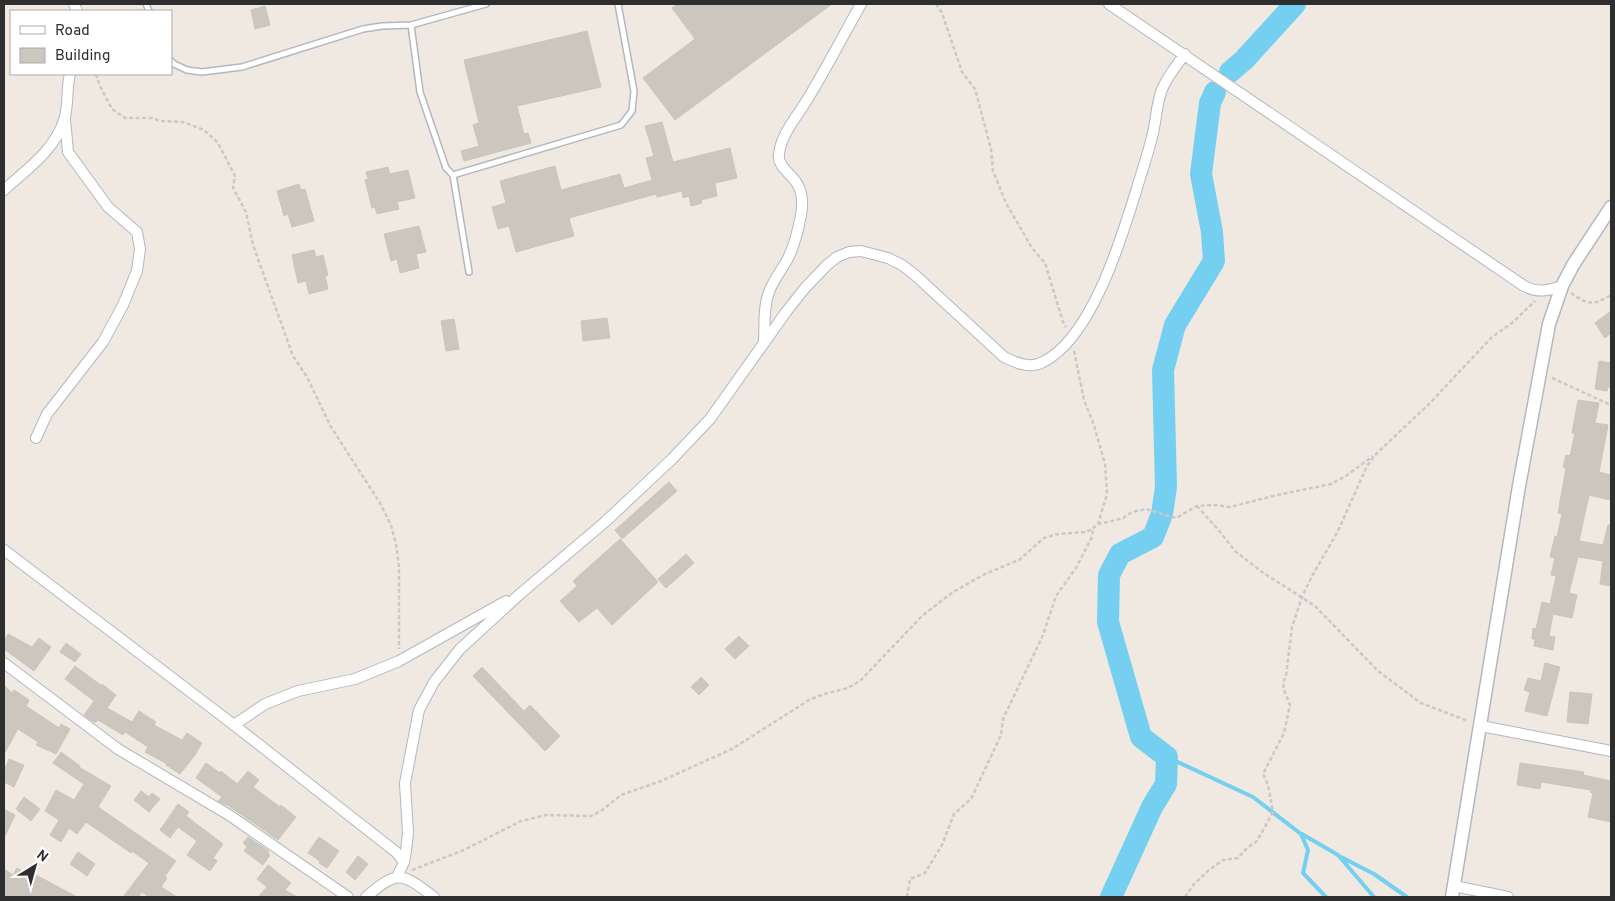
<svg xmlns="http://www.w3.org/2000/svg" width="1615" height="901" font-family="Overpass,sans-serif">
	<rect width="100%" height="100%" fill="#efe9e1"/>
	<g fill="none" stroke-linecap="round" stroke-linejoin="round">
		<path stroke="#75cff0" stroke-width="4" d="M1167,757l86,40 48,37 7,16 -5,23 23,24
			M1302,834l36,21 36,42
			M1341,857l33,17 33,23"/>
		<path stroke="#75cff0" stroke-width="22" d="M1230,72l14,-12 51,-56
			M1111,897l41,-90 14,-23 1,-27 -26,-20 -33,-115 1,-47 11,-21 33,-17 9,-23 4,-27 -3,-117 12,-45 39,-64 -2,-29 -11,-58 9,-71 5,-11"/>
	</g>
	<path fill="#cbc7bf" stroke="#cbc5ba" d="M678,4h154l-157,116 -32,-42 52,-39 -23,-31z
		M265,6l5,19 -15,4 -4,-19z
		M587,31l14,56 -84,19 7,28 4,-1 3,10 -67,18 -3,-10 18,-5 -6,-21 6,-2 -15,-63z
		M662,122l11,40 57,-14 7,30 -22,5 2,13 -16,4 1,3 -11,3 -2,-10 -6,2 -1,-7 -25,6 -1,-3 -87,24 5,18 -58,16 -7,-26 -11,3 -6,-22 14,-4 -6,-22 55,-15 6,24 59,-16 4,14 28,-8 -6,-22 8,-2 -9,-30z
		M388,167l2,7 18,-4 7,28 -18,4 2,7 -22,5 -2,-7 -3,1 -7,-28 3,-1 -2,-7z
		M299,184l2,6 4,-1 9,32 -22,6 -4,-13 -4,2 -7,-25z
		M419,226l7,26 -10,2 3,14 -19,5 -3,-14 -6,2 -7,-27z
		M314,250l2,7 7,-2 5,20 -3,1 3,13 -19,5 -3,-13 -8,2 -6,-28z
		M1611,311v22l-6,5 -10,-15z
		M607,318l3,20 -27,3 -2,-20z
		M454,319l5,30 -13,2 -5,-30z
		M1599,361l12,2v24h-3l-1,4 -12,-2z
		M1578,400l21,3 -4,20 13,2 -9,47 12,3v18l-1,7 -21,-5 -10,46 24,4 5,-20h3v61l-11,-2 3,-23 -25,-4 -9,36 8,2 -5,23 -19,-4 -4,22 6,1 -2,13 -19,-4 1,-7h-3l1,-11 3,1 6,-27 8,2 6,-28 -5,-1 4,-17 -5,-1 5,-21 2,1 5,-23 -4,-1 8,-45 -3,-1 3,-12 4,1 5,-23h-3z
		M669,482l8,9 -55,48 -7,-9z
		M620,539l38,43 -46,43 -15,-17 -18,14 -19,-21 17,-15 -4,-5z
		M686,554l8,9 -28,25 -8,-9z
		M8,634l24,13 7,-9 12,9 -17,24 -30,-22v-7z
		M739,636l10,10 -14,13 -10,-10z
		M66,643l15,11 -6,8 -15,-10z
		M1545,663l15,4 -13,49 -22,-5 5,-19 -6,-2 4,-12 13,3z
		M75,666l27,20v-2l14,11 -9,13 25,14 7,-11 17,11 -2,3 28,15 5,-7 15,10 -7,12 -15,19 -14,-9 1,-1 -22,-12 3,-5 -23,-15 -2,3 -25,-15 -2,2h-2l-10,-7 10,-14 -29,-22z
		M482,667l42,44 6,-6 30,31 -15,15 -72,-75z
		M701,677l8,8 -10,10 -8,-8z
		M4,685l8,8 2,-3 15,10 -3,6 33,22 2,-4 9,5 -14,25 -20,-9 2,-3 -20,-13 -14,25z
		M1570,692l22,2 -4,30 -21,-2z
		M61,752l19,14 -1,1 32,19 -13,21 78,54 -11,15 2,2 -6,9 16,10h-28l-7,-5 -4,5h-15l26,-34 -17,-12 -1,2 -45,-31 -9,12 -8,-6 -8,14 -11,-7 9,-15 -14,-9 11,-21 18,10 10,-16 -31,-21z
		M9,759l15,6 -10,22 -10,-5v-11z
		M206,763l14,10 1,-2 16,13 11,-13 11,9 -6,7 27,20 1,-2 15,12 -18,23 -49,-34 -11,-5 4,-4 -26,-19z
		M1520,763l64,9 -1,3 28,6v41l-23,-5 5,-24 -3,-1 1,-2 -50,-8 -1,7 -23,-4z
		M141,791l8,6 3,-4 8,6 -11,13 -15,-12z
		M24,797l16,12 -9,12 -15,-12z
		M178,804l11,8 -3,4 37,28 -10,14 4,3 -7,10 -23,-16 10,-14 -19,-14 -8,11 -10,-8z
		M4,809l11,6 -11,23z
		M248,837l21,14 -1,2 2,2 -7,10 -19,-14 3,-4 -4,-4z
		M319,837l20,14 -12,17 -8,-5 1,-2 -12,-8z
		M78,852l17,12 -8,12 -17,-12z
		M358,856l10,8 -13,16 -9,-8z
		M268,865l23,18 -6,7 12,7h-39l9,-10 -10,-8z
		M17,868l17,9 2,-2 41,22h-73v-28l9,6z"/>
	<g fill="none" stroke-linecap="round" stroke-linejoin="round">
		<g stroke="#b4b7c1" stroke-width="8">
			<path id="service" d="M146,4l3,7
				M411,25l9,67 26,76 7,7 16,97
				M171,61l3,3 13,6 15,2 40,-5 121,-38 19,-3 29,-1 75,-21
				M453,175l168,-50 11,-14 2,-20 -16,-87"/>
		</g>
		<g stroke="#b4b7c1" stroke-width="12">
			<path id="minor" d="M74,4l3,7
				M1109,4l415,282c14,7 23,5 38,0
				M4,190c22,-20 51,-40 60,-70 5,-15 2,-31 6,-46
				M764,341c1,-16 -1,-34 5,-49 4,-11 11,-20 17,-30 8,-14 12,-31 15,-47 2,-11 2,-23 -5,-33 -6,-9 -19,-16 -17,-28 2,-20 18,-37 28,-54 19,-31 36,-64 54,-96
				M36,438l11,-24 56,-72 20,-37 14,-34 3,-22 -3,-17 -29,-25 -40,-55 -3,-33
				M4,550l230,175 162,127 8,10
				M4,663l114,86 111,66 119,82
				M234,725l31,-21 33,-13 57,-12 44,-18 107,-60
				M1481,726l130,25
				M397,877l7,-15 2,-11 2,-18 -3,-50 14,-73 15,-28 26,-33 60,-55 85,-72 67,-63 38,-40 76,-107 19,-24 22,-23 10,-8 12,-5 12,-1 27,7 14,7 13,10 89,82c12,6 26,12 39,5 49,-24 79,-125 94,-174 5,-17 11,-34 15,-51 4,-14 4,-30 9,-45 5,-14 15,-26 24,-38
				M1454,886l54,11
				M366,897c32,-27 35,-25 68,0"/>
		</g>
		<g stroke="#b4b7c1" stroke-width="15">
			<path id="tertiary" d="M1452,897l67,-411 30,-162 13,-38 11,-21 38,-58"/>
		</g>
		<path stroke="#c9c9c9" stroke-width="2.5" stroke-dasharray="4 2.5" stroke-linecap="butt" d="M936,4l6,9 20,59 13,17 16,60 2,22 13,32 26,45 13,15 18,59 3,5
			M96,74l4,12 12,23 13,9h27l8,3 23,1 21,8 14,13 17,33 -2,12 13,24 7,33 40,111 14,21 24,50 49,76 11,22 5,19 3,23v82
			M1571,293c18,12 21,13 40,2
			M1074,351l10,49 10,25 11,39 2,30 -9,30
			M1552,378l59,27
			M1197,506l24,27 14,18 27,21 53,34 63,65 43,32 47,18
			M412,870l52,-20 57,-29 25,-6 45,1 10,-5 20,-16 40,-14 71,-32 77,-49 15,-6 24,-6 12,-7 62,-65 31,-24 30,-17 36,-15 25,-22 14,-4 28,-2 6,-3
			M907,897l3,-18 15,-6 17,-28 12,-31 17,-15 30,-64 2,-16 40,-84 13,-39 20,-28 17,-33 -1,-6 6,-5 14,-3 11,-3 9,-6 14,-3 30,9 21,-12 16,-1 17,2 43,-11 58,-12 15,-8 27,-20
			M1185,897l9,-13 15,-14 14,-10 15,-2 9,-10 10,-7 16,-29 -5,-27 -5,-11 21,-41 6,-28 -6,-15 -1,-7 3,-7 6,-49 10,-30 10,-21 26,-45 29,-65 9,-12 54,-51 62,-66 20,-14 23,-22"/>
		<use href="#service" stroke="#fff" stroke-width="5"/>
		<use href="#minor" stroke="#fff" stroke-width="10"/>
		<use href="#tertiary" stroke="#fff" stroke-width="12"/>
	</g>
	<rect width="1615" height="901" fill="none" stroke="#2e2e2e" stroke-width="10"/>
	<rect x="10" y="10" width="162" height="65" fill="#ffffff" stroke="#ababab"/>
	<rect x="20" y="26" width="25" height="8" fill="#ffffff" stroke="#ababab"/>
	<text x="55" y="35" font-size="15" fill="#2e2e2e">Road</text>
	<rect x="20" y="48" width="25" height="15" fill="#cbc7bf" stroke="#ababab"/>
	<text x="55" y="60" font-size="15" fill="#2e2e2e">Building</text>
	<g transform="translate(35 866) rotate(37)" stroke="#ffffff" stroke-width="4" paint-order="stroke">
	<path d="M0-4L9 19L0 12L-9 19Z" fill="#2e2e2e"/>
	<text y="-8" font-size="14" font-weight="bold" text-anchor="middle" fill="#2e2e2e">N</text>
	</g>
</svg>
